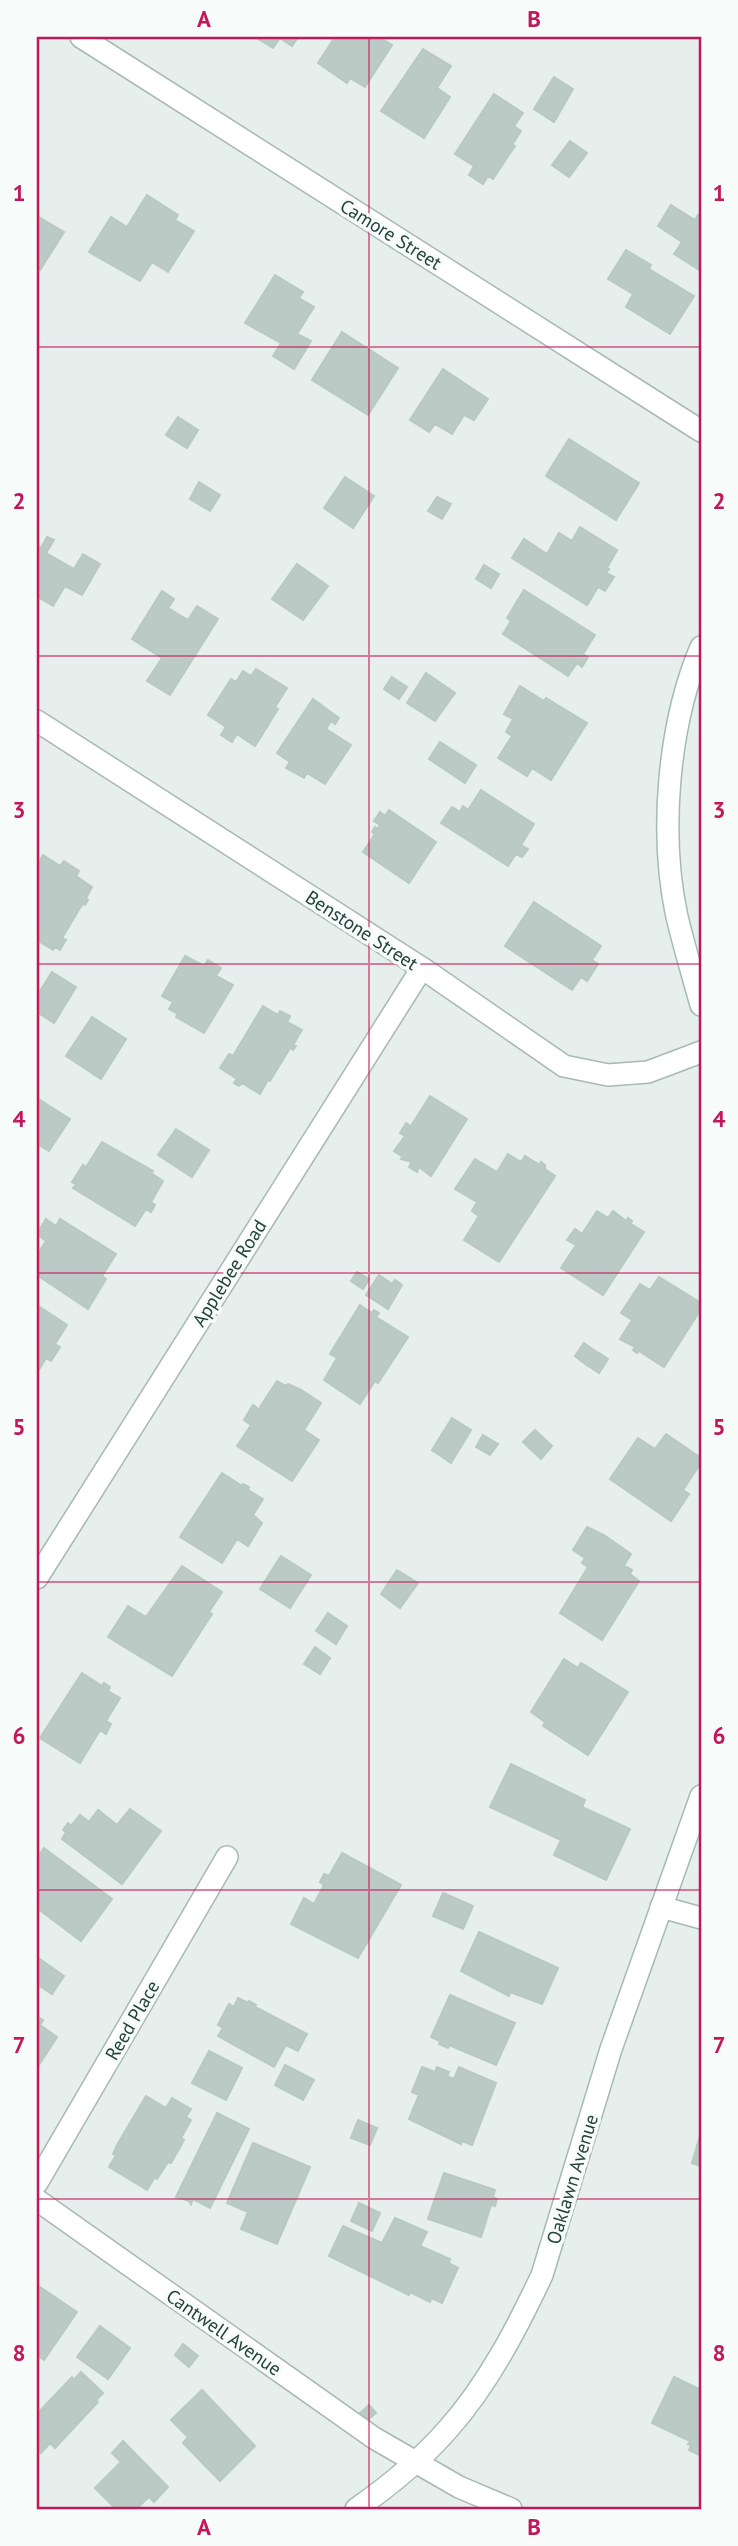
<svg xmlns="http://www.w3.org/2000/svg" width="738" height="2546" font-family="'PT Sans',sans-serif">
	<rect width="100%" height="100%" fill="#e6efeb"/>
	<path fill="#bbcac4" stroke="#b8c9c2" stroke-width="2" d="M255,37h43l-6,9 -12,-8 -7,10z
		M335,37h44l13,8 -27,42 -15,-9 -3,5 -29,-20z
		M423,49l28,17 -14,22 13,9 -26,41 -43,-27z
		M554,77l19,12 -19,33 -20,-13z
		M494,94l29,19 -9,13 7,5 -9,14 3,1 -22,33 -5,-3 -5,8 -14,-9 5,-9 -19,-12z
		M570,141l17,12 -18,24 -17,-12z
		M147,195l31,20 -3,5 19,11 -26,41 -16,-10 -12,19 -51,-29 22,-35 16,10z
		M671,205l24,15 3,-5h3v56l-27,-17 8,-12 -24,-16z
		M37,216l27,16 -24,38 -3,-2z
		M626,250l25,15 -2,4 45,27 -24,38 -44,-27 7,-13 -25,-15z
		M275,275l28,17 -4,6 15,9 -17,27 14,7 -17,28 -21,-13 8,-13 -36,-20z
		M342,332l56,36 -30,47 -56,-35z
		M443,369l45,30 -14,21 -10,-5 -12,19 -17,-10 -6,8 -19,-12z
		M178,417l20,13 -11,18 -21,-13z
		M569,439l70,44 -23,37 -70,-44z
		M345,477l29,19 -21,32 -29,-20z
		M199,482l21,13 -10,16 -20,-12z
		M437,497l14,7 -9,15 -14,-8z
		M580,527l37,23 -10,18 2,1 -3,4 8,4 -9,14 -7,-4 -11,18 -75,-47 12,-19 23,15 12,-21 13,8z
		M47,537l7,3 -8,13 28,16 9,-15 17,10 -18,31 -17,-9 -12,20 -15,-9 -1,2v-53l4,2z
		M297,564l31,22 -25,34 -31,-21z
		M484,565l15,9 -8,14 -15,-9z
		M524,590l71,45 -12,19 5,3 -6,10 -5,-4 -9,13 -65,-42 8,-13 -4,-3z
		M162,591l12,8 -6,9 20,12 9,-14 21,13 -48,76 -23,-14 15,-23 -30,-19z
		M256,669l31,19 -12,19 3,2 -23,37 -18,-12 -5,8 -11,-7 5,-8 -18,-12 23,-36 5,3 7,-11 8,5z
		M426,673l29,20 -20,28 -28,-18z
		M392,677l15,10 -8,12 -15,-10z
		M520,686l24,15 2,-3 41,25 -36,57 -19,-12 -5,8 -29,-18 14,-22 -6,-4 7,-13 -9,-5z
		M313,699l26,19 -4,6 -4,-3 -5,8 25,16 -26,39 -18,-11 -3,5 -18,-10 4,-6 -13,-9z
		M440,742l36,23 -11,18 -36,-24z
		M481,790l53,34 -13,21 7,4 -6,8 -6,-3 -8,12 -67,-43 11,-16 8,5 3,-6 5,4z
		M389,810l47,32 -27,41 -46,-31 12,-18 -3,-2 3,-5 2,2 3,-4 -6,-4 6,-9 5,4z
		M43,855l17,11 4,-5 15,10 -3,5 16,11 -6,11 2,2 -3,5 -2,-2 -21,35 4,2 -6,10 -5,-3 -2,3 -16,-10v-22l2,-3 -2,-2v-47z
		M534,902l67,44 -9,14 6,4 -11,17 -6,-4 -9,13 -67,-44z
		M185,956l19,10 4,-6 13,8 -5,8 17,9 -29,48 -28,-16 2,-3 -9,-5 4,-7 -11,-6z
		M52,972l24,15 -22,36 -17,-11v-16z
		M263,1006l15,9 2,-4 10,5 -3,6 15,8 -9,15 3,1 -3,4 -3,-2 -20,33 -2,-1 -8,14 -18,-11 -3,3 -5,-3 3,-4 -17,-11 9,-14 4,2z
		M92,1017l34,22 -25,40 -35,-23z
		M430,1096l37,23 -36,57 -12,-9 -2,5 -8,-5 3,-5 -11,-3 2,-2 -9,-6 11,-15 -5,-3 6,-10 5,3z
		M37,1098l33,21 -21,32 -12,-7z
		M176,1129l33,21 -17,27 -34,-22z
		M102,1142l51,29 -2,2 12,8 -12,21 4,3 -4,7 -5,-3 -11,17 -62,-38 3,-4 -4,-2 11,-17 3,2z
		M508,1154l13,8 4,-6 15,9 1,-3 4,3v4l10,7 -56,86 -35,-22 15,-24 -7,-5 5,-9 -22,-13 20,-30 22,13z
		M597,1211l11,7 5,-7 13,10 2,-3 4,3 -1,3 13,8 -41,63 -42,-27 15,-23 -9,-5 8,-11 7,5z
		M46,1219l10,7 4,-7 56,35 -14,22 4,3 -18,30 -51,-34v-20l9,-14 -9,-7z
		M357,1272l12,7 -6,10 -12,-8z
		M379,1275l13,9 3,-4 7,5 -14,24 -22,-14z
		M659,1277l42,26v6l-37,58 -25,-16 -2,2 -4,-3 2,-3 -15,-8 12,-19 -11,-7 19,-29 10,6z
		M37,1305l30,20 -12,19 5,3 -9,14 -5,-3 -9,15z
		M360,1305l12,8 2,-3 5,3 -3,4 32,20 -30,46 -3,-2 -15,23 -36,-24 13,-22 -7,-4z
		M584,1343l14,10 -10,13 -13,-10z
		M599,1353l9,6 -9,14 -9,-6z
		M277,1381l9,5 2,-2 13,6 20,13 -17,27 15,10 -27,41 -55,-35 14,-21 -7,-5 9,-15 7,5 1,-2 -1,-1z
		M452,1418l19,12 -20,33 -19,-13z
		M535,1430l17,16 -11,13 -18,-17z
		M666,1434l35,24v5l-18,27 6,4 -18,27 -61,-42 28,-41 17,11z
		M483,1435l15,9 -8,11 -14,-8z
		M222,1473l20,13 1,-2 6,3 -1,3 15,9 -10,16 9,8 -14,23 -11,-7 -15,24 -42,-26z
		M587,1527l17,8 27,19 -9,15 3,-3 7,4 -2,4 9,7 -37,59 -42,-27 28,-46 -6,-4 3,-5 -12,-8z
		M281,1556l30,19 -21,33 -30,-19z
		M182,1566l40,26 -13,20 3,2 -40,62 -64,-39 20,-31 18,11z
		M397,1570l21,13 -18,25 -19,-14z
		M328,1613l19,13 -11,18 -20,-13z
		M315,1647l15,11 -10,16 -16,-10z
		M564,1659l14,9 3,-5 47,29 -40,63 -45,-29 2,-4 -14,-10z
		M82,1673l20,13 2,-3 6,4 -2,4 12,7 -14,23 5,3 -5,10 -6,-4 -20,33 -40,-25z
		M511,1764l74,36 -3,7 48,22 -24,51 -52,-25 7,-15 -71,-33z
		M130,1809l31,22 -39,53 -60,-45 4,-7 -3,-2 5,-7 3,3 9,-11 9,7 9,-12 19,15z
		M44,1848l68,51 -31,42 -44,-33v-28l2,-3 -2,-1v-18z
		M342,1853l59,32 -43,73 -67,-34 13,-26 10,6 10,-19 -4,-3 4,-8 5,2z
		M443,1893l30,13 -10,23 -30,-13z
		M479,1932l79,36 -16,36 -32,-12 -1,4 -48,-25z
		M37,1957l27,19 -12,18 -15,-10z
		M450,1995l65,28 -19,42 -47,-20 -1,3 -9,-4 1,-3 -9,-4z
		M238,1998l10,5 1,-2 7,4 -1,2 52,27 -9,17 -12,-6 -12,22 -56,-31 5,-8 -5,-3 11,-21 5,3z
		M38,2017l5,3 -3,5 17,12 -20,31z
		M209,2051l33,17 -16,32 -34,-17z
		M285,2065l29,15 -11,20 -28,-15z
		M422,2067l13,5 2,-5 12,5 -2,4 7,3 5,-12 37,16 -24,62 -10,-4 -1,3 -52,-25 10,-24 -7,-3z
		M146,2096l20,12 6,-10 19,11 -5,8 5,3 -10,18 3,2 -13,23 -3,-1 -11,17 -2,-2 -8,13 -38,-23 7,-12 -3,-1 4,-9z
		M217,2113l32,16 -39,79 -17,-9 -2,5 -2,-3 -13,-4z
		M358,2120l19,8 -7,17 -19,-7z
		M701,2132v34l-9,-3z
		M253,2143l57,24 -33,77 -36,-15 7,-17 -21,-9z
		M444,2173l51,17 -2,7 4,2 -2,7 -4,-1 -10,32 -53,-18z
		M359,2203l21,10 -8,18 -21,-10z
		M395,2218l32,14 -7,14 30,13 -1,4 9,5 -16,35 -11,-5 -1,4 -20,-10 -1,3 -80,-39 14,-30 39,17z
		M40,2287l37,25 -33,48 -7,-5v-63z
		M100,2326l30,22 -22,31 -31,-22z
		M183,2344l15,12 -9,11 -14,-12z
		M81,2372l22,21 -7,7 2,2 -43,46 -5,-5 -9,10 -4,-4v-35l35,-37 2,3z
		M674,2377l27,13v66l-12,-6 2,-5 -3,-1 2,-3 -38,-18z
		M202,2390l53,56 -35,35 -37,-38 5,-6 -17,-17z
		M369,2405l7,8 -11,9 -7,-7z
		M123,2441l45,46 -14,15 -5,-5 -13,12h-20l-21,-21 26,-26 -9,-9z"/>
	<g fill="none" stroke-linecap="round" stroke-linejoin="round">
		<g stroke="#a8b8b2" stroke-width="24">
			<path id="street" d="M81,37l620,394
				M37,721l385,247 142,98 44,9 40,-3 53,-20
				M37,1578l385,-610
				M661,1907l40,11
				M37,2183l190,-326
				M37,2200l337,238 85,49 52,22"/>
		</g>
		<g stroke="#a4bbb3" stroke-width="24">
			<path id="secondary" d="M701,647c-33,78 -42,187 -24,270 7,29 16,59 24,88
				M356,2509c33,-23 67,-51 93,-81 39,-44 68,-100 93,-153l69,-226 90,-253"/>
		</g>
		<use href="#street" stroke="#fff" stroke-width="21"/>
		<use href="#secondary" stroke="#fff" stroke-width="21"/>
	</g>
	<path fill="none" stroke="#c2185b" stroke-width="2" stroke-opacity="0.55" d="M369,37v2472M37,347h664M37,656h664M37,964h664M37,1273h664M37,1582h664M37,1890h664M37,2199h664"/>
	<g text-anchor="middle" stroke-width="7" stroke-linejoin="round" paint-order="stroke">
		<g font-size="19" fill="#24423a" stroke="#f7fbf9">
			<text transform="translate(391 234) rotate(32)" y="7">Camore Street</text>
			<text transform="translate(362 930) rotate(33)" y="7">Benstone Street</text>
			<text transform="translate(229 1273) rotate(-58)" y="7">Applebee Road</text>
			<text transform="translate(132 2020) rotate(-60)" y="7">Reed Place</text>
			<text transform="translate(572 2179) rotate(-73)" y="7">Oaklawn Avenue</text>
			<text transform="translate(224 2332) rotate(35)" y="7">Cantwell Avenue</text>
		</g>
	</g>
	<rect width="738" height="2546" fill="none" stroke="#f7fbf9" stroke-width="77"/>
	<rect x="38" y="38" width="662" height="2470" fill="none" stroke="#c2185b" stroke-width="2.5"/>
	<g font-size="23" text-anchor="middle" font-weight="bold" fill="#c2185b">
		<text x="204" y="27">A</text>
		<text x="534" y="27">B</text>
		<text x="19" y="201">1</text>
		<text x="719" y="201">1</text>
		<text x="19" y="509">2</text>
		<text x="719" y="509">2</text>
		<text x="19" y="818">3</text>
		<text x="719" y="818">3</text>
		<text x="19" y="1127">4</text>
		<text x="719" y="1127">4</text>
		<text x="19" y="1435">5</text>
		<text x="719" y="1435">5</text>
		<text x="19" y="1744">6</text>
		<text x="719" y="1744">6</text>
		<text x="19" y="2053">7</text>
		<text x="719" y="2053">7</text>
		<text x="19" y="2361">8</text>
		<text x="719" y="2361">8</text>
		<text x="204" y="2535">A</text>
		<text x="534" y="2535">B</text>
	</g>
</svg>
